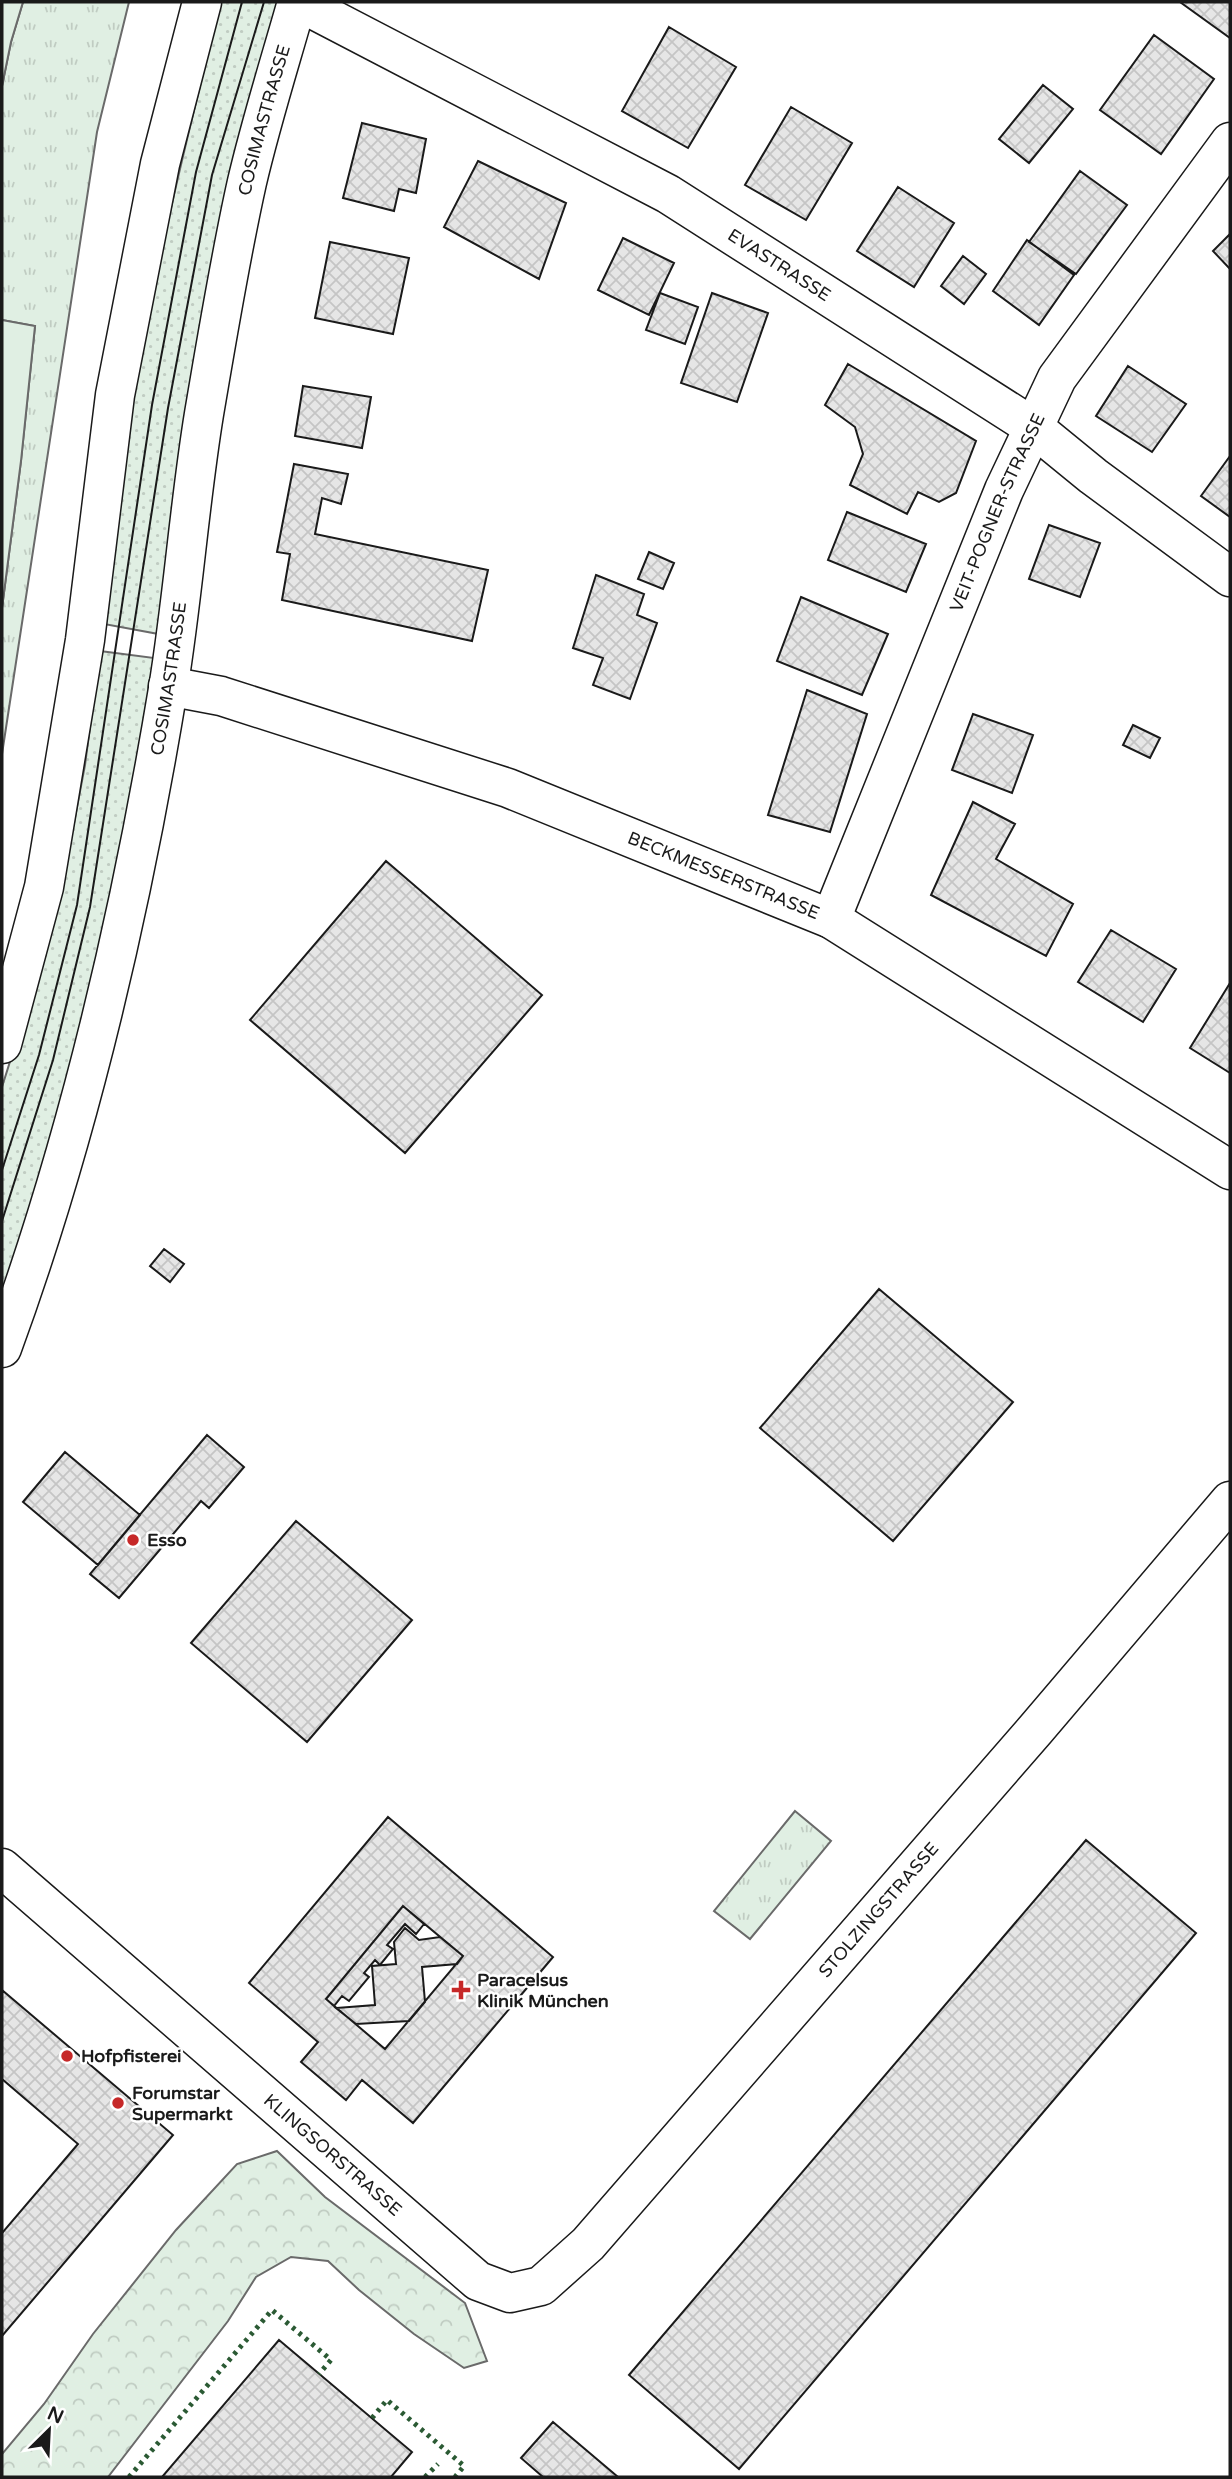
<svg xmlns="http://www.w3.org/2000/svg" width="1232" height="2479" font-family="'Varela Round',sans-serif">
	<defs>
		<pattern id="grass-dots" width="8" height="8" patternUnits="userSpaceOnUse" patternTransform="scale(1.75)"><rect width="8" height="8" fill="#e0efe3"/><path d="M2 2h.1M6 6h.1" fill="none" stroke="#c0ccc2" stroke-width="1.8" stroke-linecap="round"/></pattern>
		<pattern id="forest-crowns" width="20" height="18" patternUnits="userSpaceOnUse" patternTransform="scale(1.75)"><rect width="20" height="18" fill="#e0efe3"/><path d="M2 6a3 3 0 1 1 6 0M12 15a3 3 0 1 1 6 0" fill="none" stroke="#c0ccc2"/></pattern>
		<pattern id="park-tufts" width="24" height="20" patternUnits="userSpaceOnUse" patternTransform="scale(1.75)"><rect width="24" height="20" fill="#e0efe3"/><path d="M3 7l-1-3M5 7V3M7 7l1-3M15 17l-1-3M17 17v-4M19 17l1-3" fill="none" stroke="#c0ccc2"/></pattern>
		<pattern id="building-cross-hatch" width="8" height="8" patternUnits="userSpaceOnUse" patternTransform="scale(1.75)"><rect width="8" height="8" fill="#e6e6e6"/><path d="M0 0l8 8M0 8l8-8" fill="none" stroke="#c5c5c5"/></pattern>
	</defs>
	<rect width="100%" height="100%" fill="#fff"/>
	<path fill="url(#grass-dots)" stroke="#6a6a6a" stroke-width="2" d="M221,2h61l-118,633 -60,-11c12,-97 22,-194 40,-290 22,-112 49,-222 77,-332z
		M100,651l62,8 -52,283 -108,366v-221l29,-92 43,-172 11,-58z"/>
	<path fill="url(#forest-crowns)" stroke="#6a6a6a" stroke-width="2" d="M277,2151l48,46 140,106 22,58 -23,7 -50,-34 -55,-44 -31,-29 -37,-4 -35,20 -28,44 -120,156h-106v-23l42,-50 49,-70 83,-104 61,-66z"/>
	<path fill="url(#park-tufts)" stroke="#6a6a6a" stroke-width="2" d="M23,2h106l-32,130 -95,622v-146l19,-147 14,-135 -33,-6v-234l9,-44z
		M795,1811l36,30 -81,98 -36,-28z"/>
	<path fill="#e0efe3" stroke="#6a6a6a" stroke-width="2" d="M2,2h21l-12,40 -9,44z
		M2,320l33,6 -14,135 -19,147z"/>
	<path fill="url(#building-cross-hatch)" stroke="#1a1a1a" stroke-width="2" fill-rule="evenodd" d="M1180,2h50v36z
		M669,27l67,40 -48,81 -66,-37z
		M1154,35l60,44 -53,75 -61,-44z
		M1043,85l30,24 -44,54 -30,-24z
		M791,107l61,36 -46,77 -61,-35z
		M362,123l64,16 -10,54 -17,-4 -5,22 -51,-13z
		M478,161l88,42 -27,76 -95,-52z
		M1080,171l47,34 -51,69 -47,-32z
		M898,187l56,36 -40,64 -57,-36z
		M1230,234v35l-17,-18z
		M623,238l51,25 -25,52 -51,-25z
		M1027,240l47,35 -35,50 -46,-34z
		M330,242l79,16 -16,76 -78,-16z
		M963,256l23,18 -22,30 -23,-18z
		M660,293l38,14 -13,37 -39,-14z
		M712,293l56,20 -31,89 -56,-19z
		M848,364l128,77 -20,52 -17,9 -21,-10 -11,22 -57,-29 13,-31 -8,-27 -30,-22z
		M1128,366l58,38 -34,48 -56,-36z
		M303,386l68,11 -9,51 -67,-12z
		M1230,456v61l-29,-21z
		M294,464l54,10 -7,30 -19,-6 -7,36 173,36 -16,71 -190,-41 8,-46 -13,-2z
		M847,512l79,32 -20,48 -78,-32z
		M1049,525l51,18 -20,54 -51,-18z
		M649,552l25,11 -11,26 -25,-10z
		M596,575l48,19 -7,21 20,8 -27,76 -37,-14 10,-27 -30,-10z
		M801,597l87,37 -26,61 -85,-34z
		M807,690l60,24 -37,118 -62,-17z
		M973,714l60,21 -21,58 -60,-23z
		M1133,725l27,13 -10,20 -27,-13z
		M973,802l42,22 -19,35 77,45 -27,52 -115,-61z
		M386,861l156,134 -137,158 -155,-133z
		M1111,930l65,39 -33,53 -65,-40z
		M1230,983v90l-40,-25z
		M164,1249l20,15 -14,18 -20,-16z
		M879,1289l134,113 -120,139 -133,-113z
		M207,1435l37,32 -35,41 -8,-7 -82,97 -29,-24z
		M65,1452l75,63 -42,50 -75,-63z
		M296,1521l116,99 -105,122 -116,-99z
		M388,1817l165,140 -140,166 -51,-43 -16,20 -45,-38 17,-20 -69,-59zM403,1906l60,50 -78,93 -59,-50z
		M1086,1840l110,93 -457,536 -110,-94z
		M403,1906l21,18 -8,10 -11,-10 -18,21 6,4 -13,16 -5,-5 -11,13 5,4 -20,24 -7,-5 -8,10 -8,-7z
		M405,1928l14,12 21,-3 23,19 -6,8 -35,3 3,35 -16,19 -53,3 -20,-16 39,-3 -3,-39 24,-2 -2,-22z
		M2,1990l171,145 -171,201v-103l76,-89 -76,-65z
		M279,2340l133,112 -21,25h-229z
		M553,2422l65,55h-75l-22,-19z"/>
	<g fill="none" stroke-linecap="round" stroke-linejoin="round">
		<g stroke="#1a1a1a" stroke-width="41">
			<g id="minor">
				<path id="s1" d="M299,2l369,192 365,233 60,49 137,101"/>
				<path id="s2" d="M168,686l53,10 287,92 323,131 399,251"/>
				<path id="s3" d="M831,919l173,-429 53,-112 173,-236"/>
				<path id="s4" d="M2,1868l476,413 32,12 31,-7 47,-42 448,-515 194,-228"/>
			</g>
		</g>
		<g stroke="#1a1a1a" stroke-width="41">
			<g id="major">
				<path d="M2,1044l42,-157 41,-247 30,-245 45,-231 42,-162"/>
				<path id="s5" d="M2,1348c78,-213 129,-435 166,-659 15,-91 21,-183 36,-275 13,-76 26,-156 43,-232 14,-60 33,-120 50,-180"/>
			</g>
		</g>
		<use href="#minor" stroke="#fff" stroke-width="38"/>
		<use href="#major" stroke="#fff" stroke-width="38"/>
		<path stroke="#1a1a1a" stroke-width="2" d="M2,1170l37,-115 38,-150 75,-500 44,-233 46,-170
			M2,1221l51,-161 37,-153 78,-499 44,-233 52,-173"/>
		<path stroke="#2b5a34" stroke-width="5" stroke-dasharray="3.5 5" stroke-linecap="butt" d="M372,2418l15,-18 77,66 -9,11
			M129,2477l143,-167 59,50 -12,14
			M425,2477l13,-13"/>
	</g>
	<g fill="#c62828" stroke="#fff" stroke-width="2.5">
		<circle cx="133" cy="1540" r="7"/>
		<path d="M457.5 1979.5h7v7h7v7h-7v7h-7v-7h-7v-7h7z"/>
		<circle cx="67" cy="2056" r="7"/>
		<circle cx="118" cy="2103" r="7"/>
	</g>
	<g text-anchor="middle" stroke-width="5" stroke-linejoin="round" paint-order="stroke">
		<g font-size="18" fill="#1a1a1a" stroke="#fff">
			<text dy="6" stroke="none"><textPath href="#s5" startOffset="1258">COSIMASTRASSE</textPath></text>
			<text dy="6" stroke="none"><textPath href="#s1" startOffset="548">EVASTRASSE</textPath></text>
			<text dy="6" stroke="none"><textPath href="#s3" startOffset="439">VEIT-POGNER-STRASSE</textPath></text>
			<text dy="6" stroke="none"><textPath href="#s5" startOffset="691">COSIMASTRASSE</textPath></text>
			<text dy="6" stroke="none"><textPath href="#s2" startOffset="588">BECKMESSERSTRASSE</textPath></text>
			<text dy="6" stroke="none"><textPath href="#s4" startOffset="1202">STOLZINGSTRASSE</textPath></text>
			<text dy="6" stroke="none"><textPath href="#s4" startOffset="438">KLINGSORSTRASSE</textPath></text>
		</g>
		<g font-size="18" font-weight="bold" fill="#1a1a1a" stroke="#fff" text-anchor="start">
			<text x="147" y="1546">Esso</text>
			<text x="477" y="1986">Paracelsus<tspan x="477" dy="21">Klinik München</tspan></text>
			<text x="81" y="2062">Hofpfisterei</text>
			<text x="132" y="2099">Forumstar<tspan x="132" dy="21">Supermarkt</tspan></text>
		</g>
	</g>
	<rect width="1232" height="2479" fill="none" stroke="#1a1a1a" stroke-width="7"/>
	<g transform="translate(49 2430) rotate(24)" stroke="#ffffff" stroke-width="5" paint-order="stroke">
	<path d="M0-5L12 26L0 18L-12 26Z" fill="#1a1a1a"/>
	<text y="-10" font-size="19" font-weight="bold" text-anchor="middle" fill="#1a1a1a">N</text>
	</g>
</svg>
